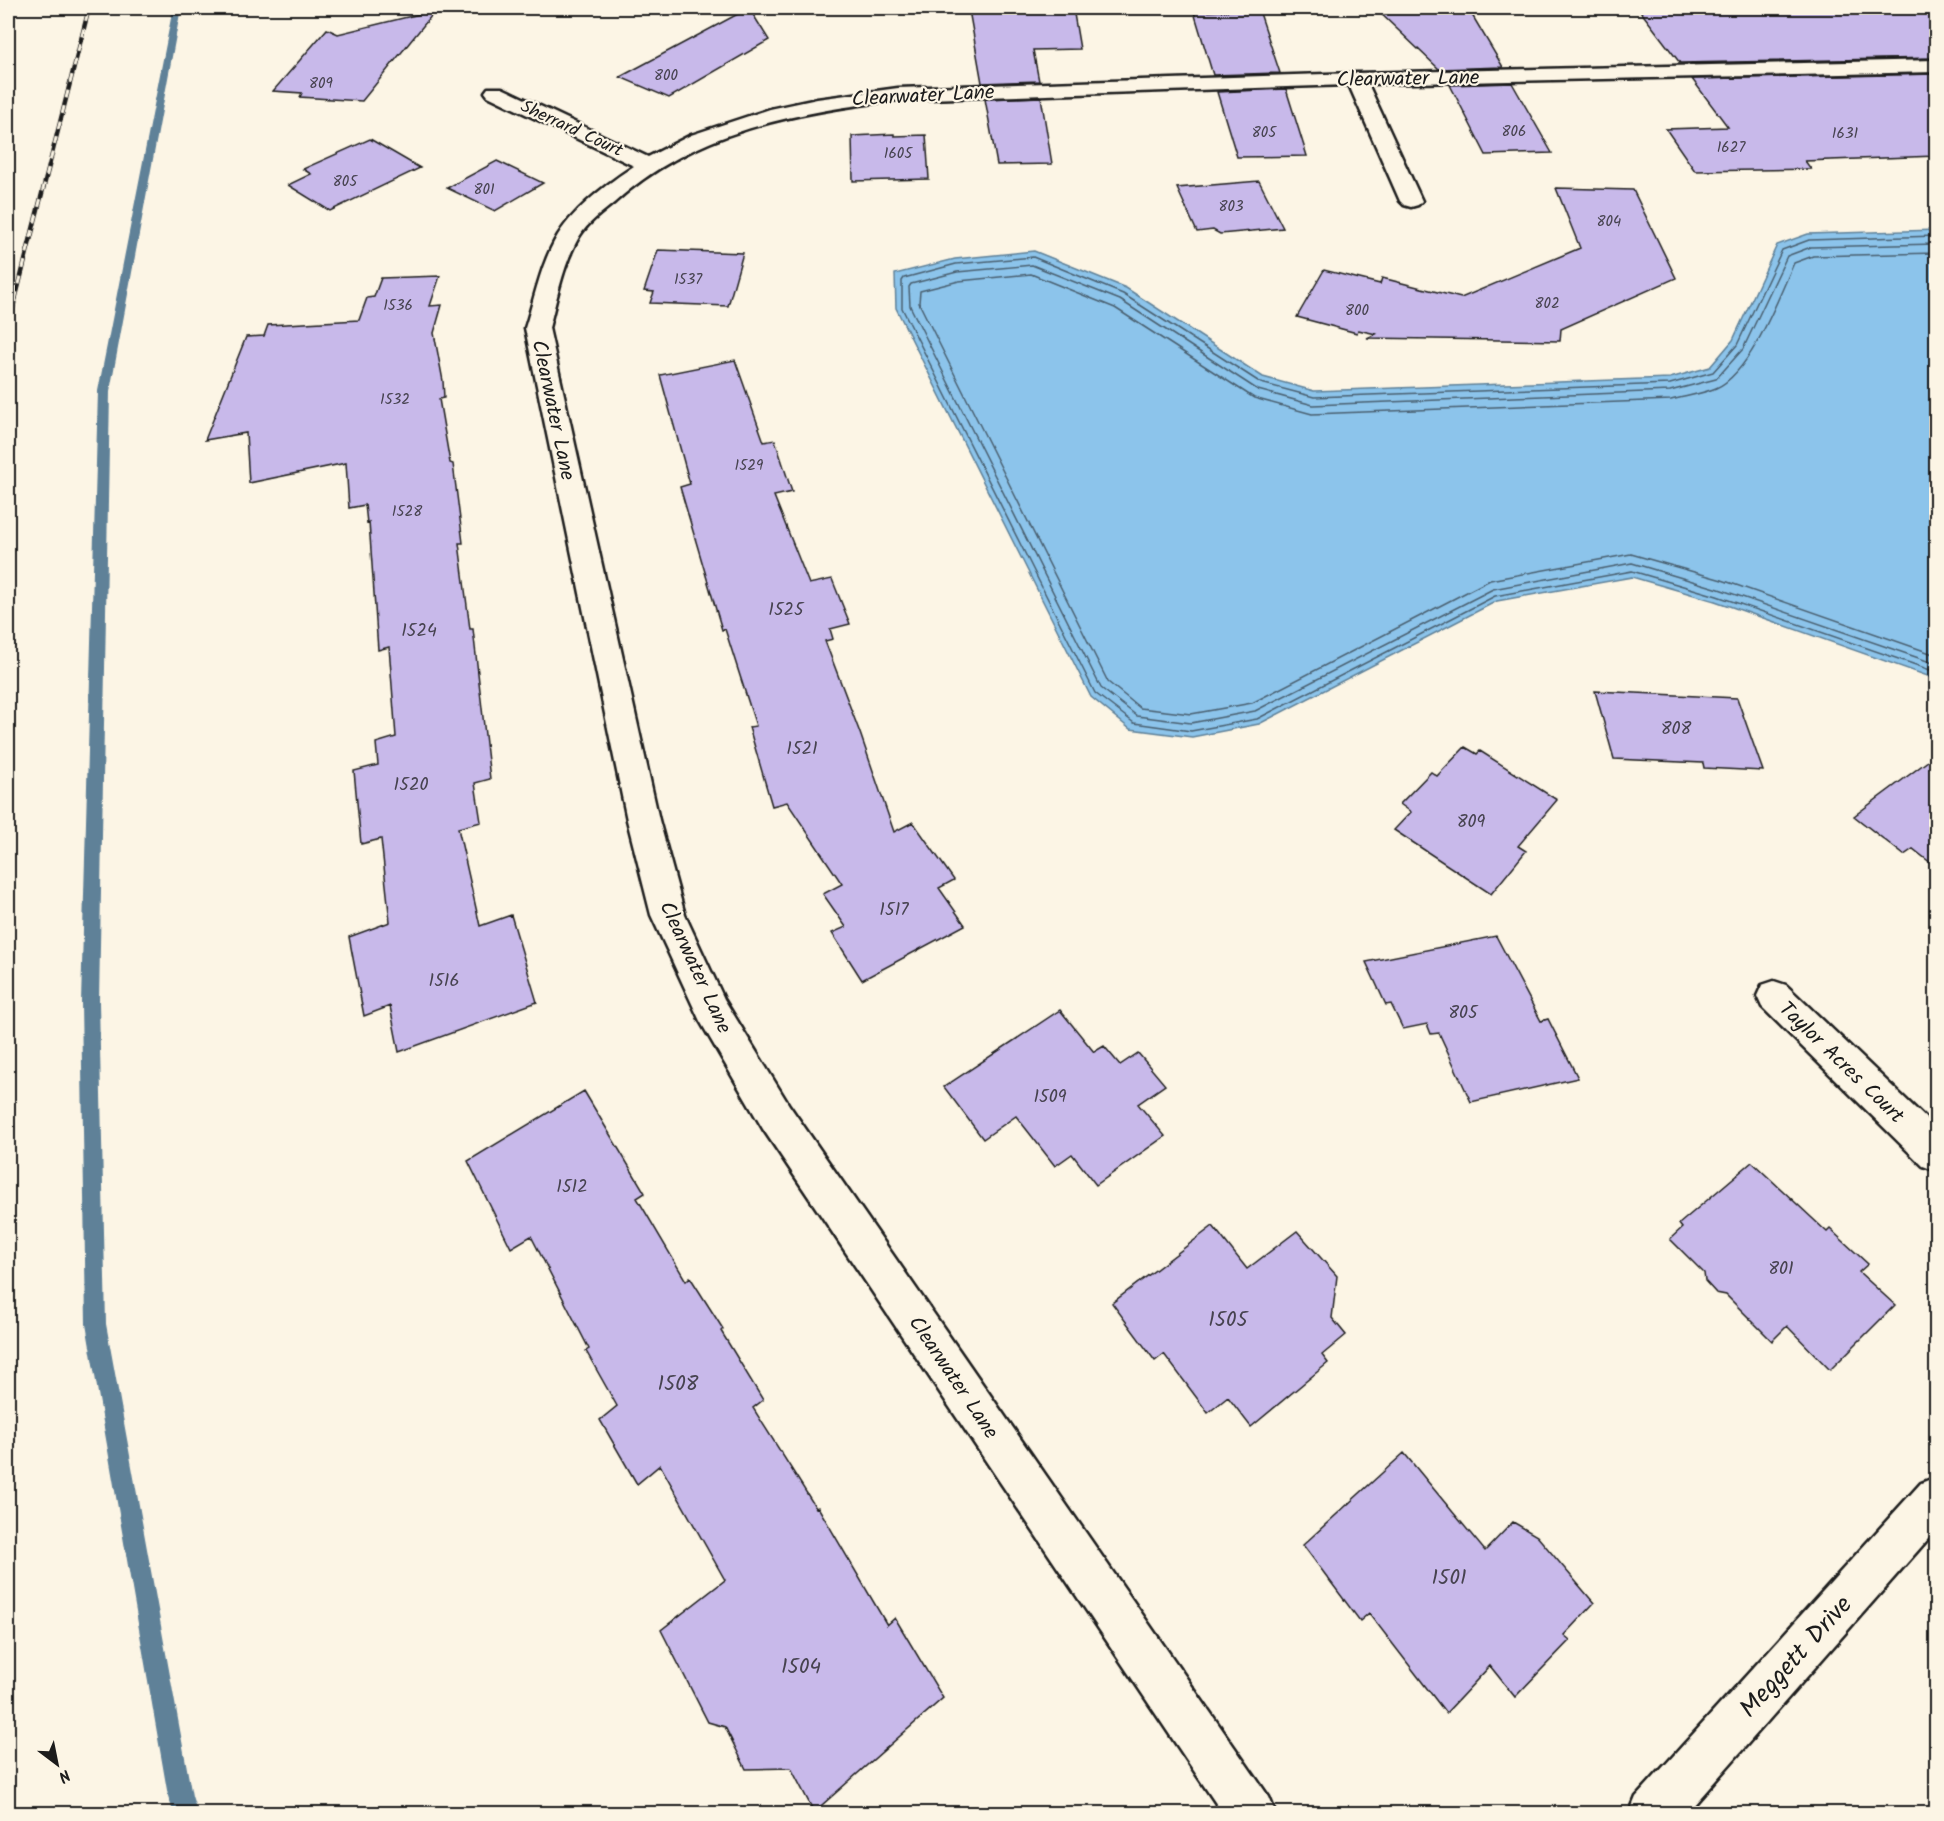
<svg xmlns="http://www.w3.org/2000/svg" width="1944" height="1821" font-family="Kalam,sans-serif">
	<rect width="100%" height="100%" fill="#fcf5e5"/>
	<filter id="ink" filterUnits="userSpaceOnUse"><feTurbulence type="fractalNoise" baseFrequency=".0167" numOctaves="2"/><feDisplacementMap in="SourceGraphic" scale="12" xChannelSelector="R" yChannelSelector="G"/><feConvolveMatrix kernelMatrix="1 2 1 2 8 2 1 2 1" color-interpolation-filters="sRGB"/></filter>
	<g filter="url(#ink)">
		<path fill="#8cc4eb" stroke="#5f8198" stroke-width="1.5" d="M1936,230v449l-221,-78 -83,-24 -135,24 -238,123 -67,13 -62,-8 -39,-32 -195,-389 -1,-34 60,-15 79,-8 92,37 137,89 51,14 356,-13 40,-11 23,-27 44,-95 31,-11z"/>
		<g fill="none" stroke-linecap="round" stroke-linejoin="round">
			<path stroke="#495f6f" stroke-width="1.5" d="M1936,236l-127,4 -27,10 -45,95 -24,27 -43,12 -356,13 -53,-14 -138,-89 -90,-37 -77,7 -52,14 -2,3v27l193,385 39,30 57,8 66,-12 238,-123 137,-25 85,25 219,76
				M1936,244l-125,3 -24,9 -44,93 -27,30 -46,12 -357,14 -55,-15 -138,-90 -88,-35 -75,7 -46,12 -2,3 1,19 191,382 36,28 54,7 64,-12 238,-122 139,-26 87,26 217,75
				M1936,253l-123,3 -19,7c-15,33 -43,110 -78,125 -14,6 -30,8 -45,12l-359,14 -58,-16 -139,-90 -84,-34 -72,7 -39,10 -1,12 189,379 32,26 51,6 61,-11 238,-123 141,-26 91,26 214,75"/>
			<path fill="#5f8198" fill-rule="evenodd" d="M173,8h8l-71,383 -11,611 7,322 86,472 6,18h-24l-6,-18 -82,-472 -5,-322 17,-611z"/>
		</g>
		<path fill="#c8b9ea" stroke="#1c1c1c" stroke-width="1.5" d="M749,8l20,32 -100,58 -49,-21z
			M1073,8l7,41 -47,1 6,31 -57,2 -13,-73z
			M1375,8h93l35,59 -64,2z
			M1638,8h298v50l-256,5z
			M436,10l-74,91 -62,-4 2,-4 -29,-2 54,-62 11,5z
			M1259,10l21,63 -67,2 -19,-63z
			M1936,74v82l-131,5 6,8 -116,2 -29,-42 62,-2 -36,-48z
			M1512,83l40,70 -66,2 -36,-70z
			M1286,89l21,67 -70,1 -20,-65z
			M1041,97l11,67 -55,1 -12,-66z
			M894,134v2l32,-1 3,44 -76,2 -1,-45z
			M370,139l50,29 -90,43 -42,-26 23,-11 -8,-5z
			M497,161l46,22 -48,28 -48,-23z
			M1259,181l24,47 -63,6 -7,-4 -16,2 -20,-44z
			M1556,188l77,2 43,88 -115,51 -1,12 -193,-3 9,-4 -18,-4 -1,3 -60,-16 27,-47 56,14 2,-6 79,20 119,-50z
			M658,250l85,3 -15,53 -78,-3 4,-11 -10,-1z
			M440,276l-10,30 12,-1 -8,28 9,48 1,17 -5,1 11,64 3,1 10,79h-4l11,86h3l17,150 -15,4 6,39 -23,6 22,98 31,-11 26,87 -138,50 -9,-46 -26,10 -15,-79 41,-15 -9,-83 -20,5 -7,-73 24,-6 -2,-22 20,-6 -7,-90 -11,3 -9,-128 -2,1 -2,-18 -16,3 -3,-45 -97,20 -3,-50 -41,7 41,-103 18,-1 4,-11 91,-5 8,-22 7,-1 7,-19z
			M735,360l29,82 11,-2 17,52 -18,4 35,88 23,-5 18,45 -20,5 3,10 -8,2 35,92 34,99 19,-10 41,58 -15,8 26,37 -103,55 -30,-47 14,-6 -23,-33 19,-10 -55,-82 -15,4 -23,-79 7,-1 -31,-97 -3,1 -42,-143 10,-3 -30,-109z
			M1595,691l142,7 26,73 -59,-3 -1,-5 -89,-4z
			M1465,747l12,7 3,-3 77,49 -39,46 8,5 -35,43 -97,-64 17,-18 -11,-8 31,-32 6,4z
			M1936,755v112l-23,-18 -9,6 -50,-39z
			M1496,936l45,85 7,-2 30,59 -107,24 -32,-69 -8,1 -4,-10 -24,5 -12,-25 -5,1 -20,-43z
			M1060,1010l34,42 10,-6 16,19 18,-12 27,32 -27,19 27,32 -69,49 -24,-31 -17,12 -39,-50 -33,23 -39,-52z
			M584,1091l61,102 -8,5 49,83 4,-4 33,52 -2,2 42,69 -10,8 63,100 2,-1 69,118 8,-7 48,80 -129,114 -23,-44 -45,1 -21,-42 -17,-5 -47,-92 64,-50 -65,-115 -23,19 -37,-64 17,-14 -31,-55 3,-2 -58,-113 -20,12 -43,-87z
			M1752,1162l75,70 3,-3 38,35 -9,8 36,33 -65,65 -43,-44 -15,15 -46,-46 -10,-2 -11,-12 -1,-8 -34,-34 12,-11 -3,-4z
			M1213,1226l34,43 50,-38 40,45 -5,42 14,17 -24,20 6,8 -77,64 -23,-30 -20,16 -44,-59 -9,7 -43,-58z
			M1404,1453l81,98 28,-29 24,14 57,67 -30,32 6,5 -55,57 -25,-31 -44,47 -77,-100 -9,8 -57,-76z"/>
		<g fill="none" stroke-linecap="round" stroke-linejoin="round">
			<g stroke="#1c1c1c" stroke-width="5">
				<path id="minor" d="M1936,60v12l-568,12 54,117 -4,4 -7,2 -7,-2 -4,-4 -51,-116 -451,15c-102,12 -205,31 -283,102 -12,10 -28,21 -36,35 -16,27 -22,61 -30,91l110,492 26,95 39,84 65,106 480,692 7,17h-53l-460,-685 -63,-108 -49,-106 -24,-95 -102,-492c10,-31 16,-65 33,-93 17,-27 50,-52 76,-69l-146,-70 -3,-4 3,-4h14l146,69 43,-22 79,-26 47,-10 81,-11 458,-15z
					M1774,981l12,4 150,143v43l-13,-5 -161,-159 -5,-11 5,-11z
					M1936,1477v53l-250,284h-57l7,-17 285,-314z"/>
			</g>
			<use href="#minor" fill="#fcf5e5" fill-rule="evenodd"/>
			<g stroke="#1c1c1c" stroke-width="4.5">
				<path id="rail-far1" d="M15,300l74,-292"/>
			</g>
			<g stroke="#1c1c1c" stroke-width="5">
				<path id="rail" d="M8,326l7,-27"/>
			</g>
			<use href="#rail-far1" stroke="#fcf5e5" stroke-width="3" stroke-dasharray="8" stroke-linecap="butt"/>
			<use href="#rail" stroke="#fcf5e5" stroke-width="4" stroke-dasharray="10" stroke-linecap="butt"/>
		</g>
	</g>
	<g text-anchor="middle" stroke-width="4.5" stroke-linejoin="round" paint-order="stroke">
		<g font-size="15" fill="#474350">
			<text x="666" y="80">800</text>
			<text x="321" y="88">809</text>
			<text x="1514" y="136">806</text>
			<text x="1264" y="137">805</text>
			<text x="1845" y="138">1631</text>
			<text x="1731" y="152">1627</text>
			<text x="898" y="158">1605</text>
			<text x="345" y="186">805</text>
			<text x="484" y="194">801</text>
			<text x="1231" y="211">803</text>
			<text x="1609" y="226">804</text>
			<text x="688" y="284">1537</text>
			<text x="1547" y="308">802</text>
			<text x="398" y="310">1536</text>
			<text x="1357" y="315">800</text>
			<text x="395" y="404">1532</text>
			<text x="749" y="470">1529</text>
			<text x="407" y="516">1528</text>
		</g>
		<g font-size="18" fill="#1c1c1c" stroke="#fcf5e5">
			<text transform="translate(572 128) rotate(25)" y="6">Sherrard Court</text>
		</g>
		<g font-size="18" fill="#474350">
			<text x="786" y="615">1525</text>
			<text x="419" y="636">1524</text>
			<text x="1676" y="734">808</text>
			<text x="802" y="754">1521</text>
			<text x="411" y="790">1520</text>
			<text x="1471" y="827">809</text>
			<text x="894" y="915">1517</text>
			<text x="444" y="986">1516</text>
			<text x="1463" y="1018">805</text>
			<text x="1050" y="1102">1509</text>
			<text x="572" y="1192">1512</text>
			<text x="1781" y="1274">801</text>
		</g>
		<g font-size="21" fill="#1c1c1c" stroke="#fcf5e5">
			<text transform="translate(1408 78) rotate(-1)" y="7">Clearwater Lane</text>
			<text transform="translate(923 95) rotate(-3)" y="7">Clearwater Lane</text>
			<text transform="translate(554 410) rotate(78)" y="7">Clearwater Lane</text>
			<text transform="translate(696 967) rotate(65)" y="7">Clearwater Lane</text>
			<text transform="translate(1842 1062) rotate(44)" y="7">Taylor Acres Court</text>
			<text transform="translate(954 1377) rotate(56)" y="7">Clearwater Lane</text>
		</g>
		<g font-size="21" fill="#474350">
			<text x="1228" y="1326">1505</text>
			<text x="678" y="1390">1508</text>
			<text x="1449" y="1584">1501</text>
			<text x="801" y="1673">1504</text>
		</g>
		<g font-size="26" fill="#1c1c1c" stroke="#fcf5e5">
			<text transform="translate(1795 1656) rotate(-48)" y="9">Meggett Drive</text>
		</g>
	</g>
	<rect width="1944" height="1821" fill="none" stroke="#fcf5e5" stroke-width="30"/>
	<rect x="15" y="15" width="1914" height="1791" fill="none" stroke="#1c1c1c" stroke-width="2" filter="url(#ink)"/>
	<g transform="translate(57 1764) rotate(148)" stroke="#fcf5e5" stroke-width="4.5" paint-order="stroke">
	<path d="M0-4.5L10 22L0 15L-10 22Z" fill="#1c1c1c"/>
	<text y="-9" font-size="16" font-weight="bold" text-anchor="middle" fill="#1c1c1c">N</text>
	</g>
</svg>
